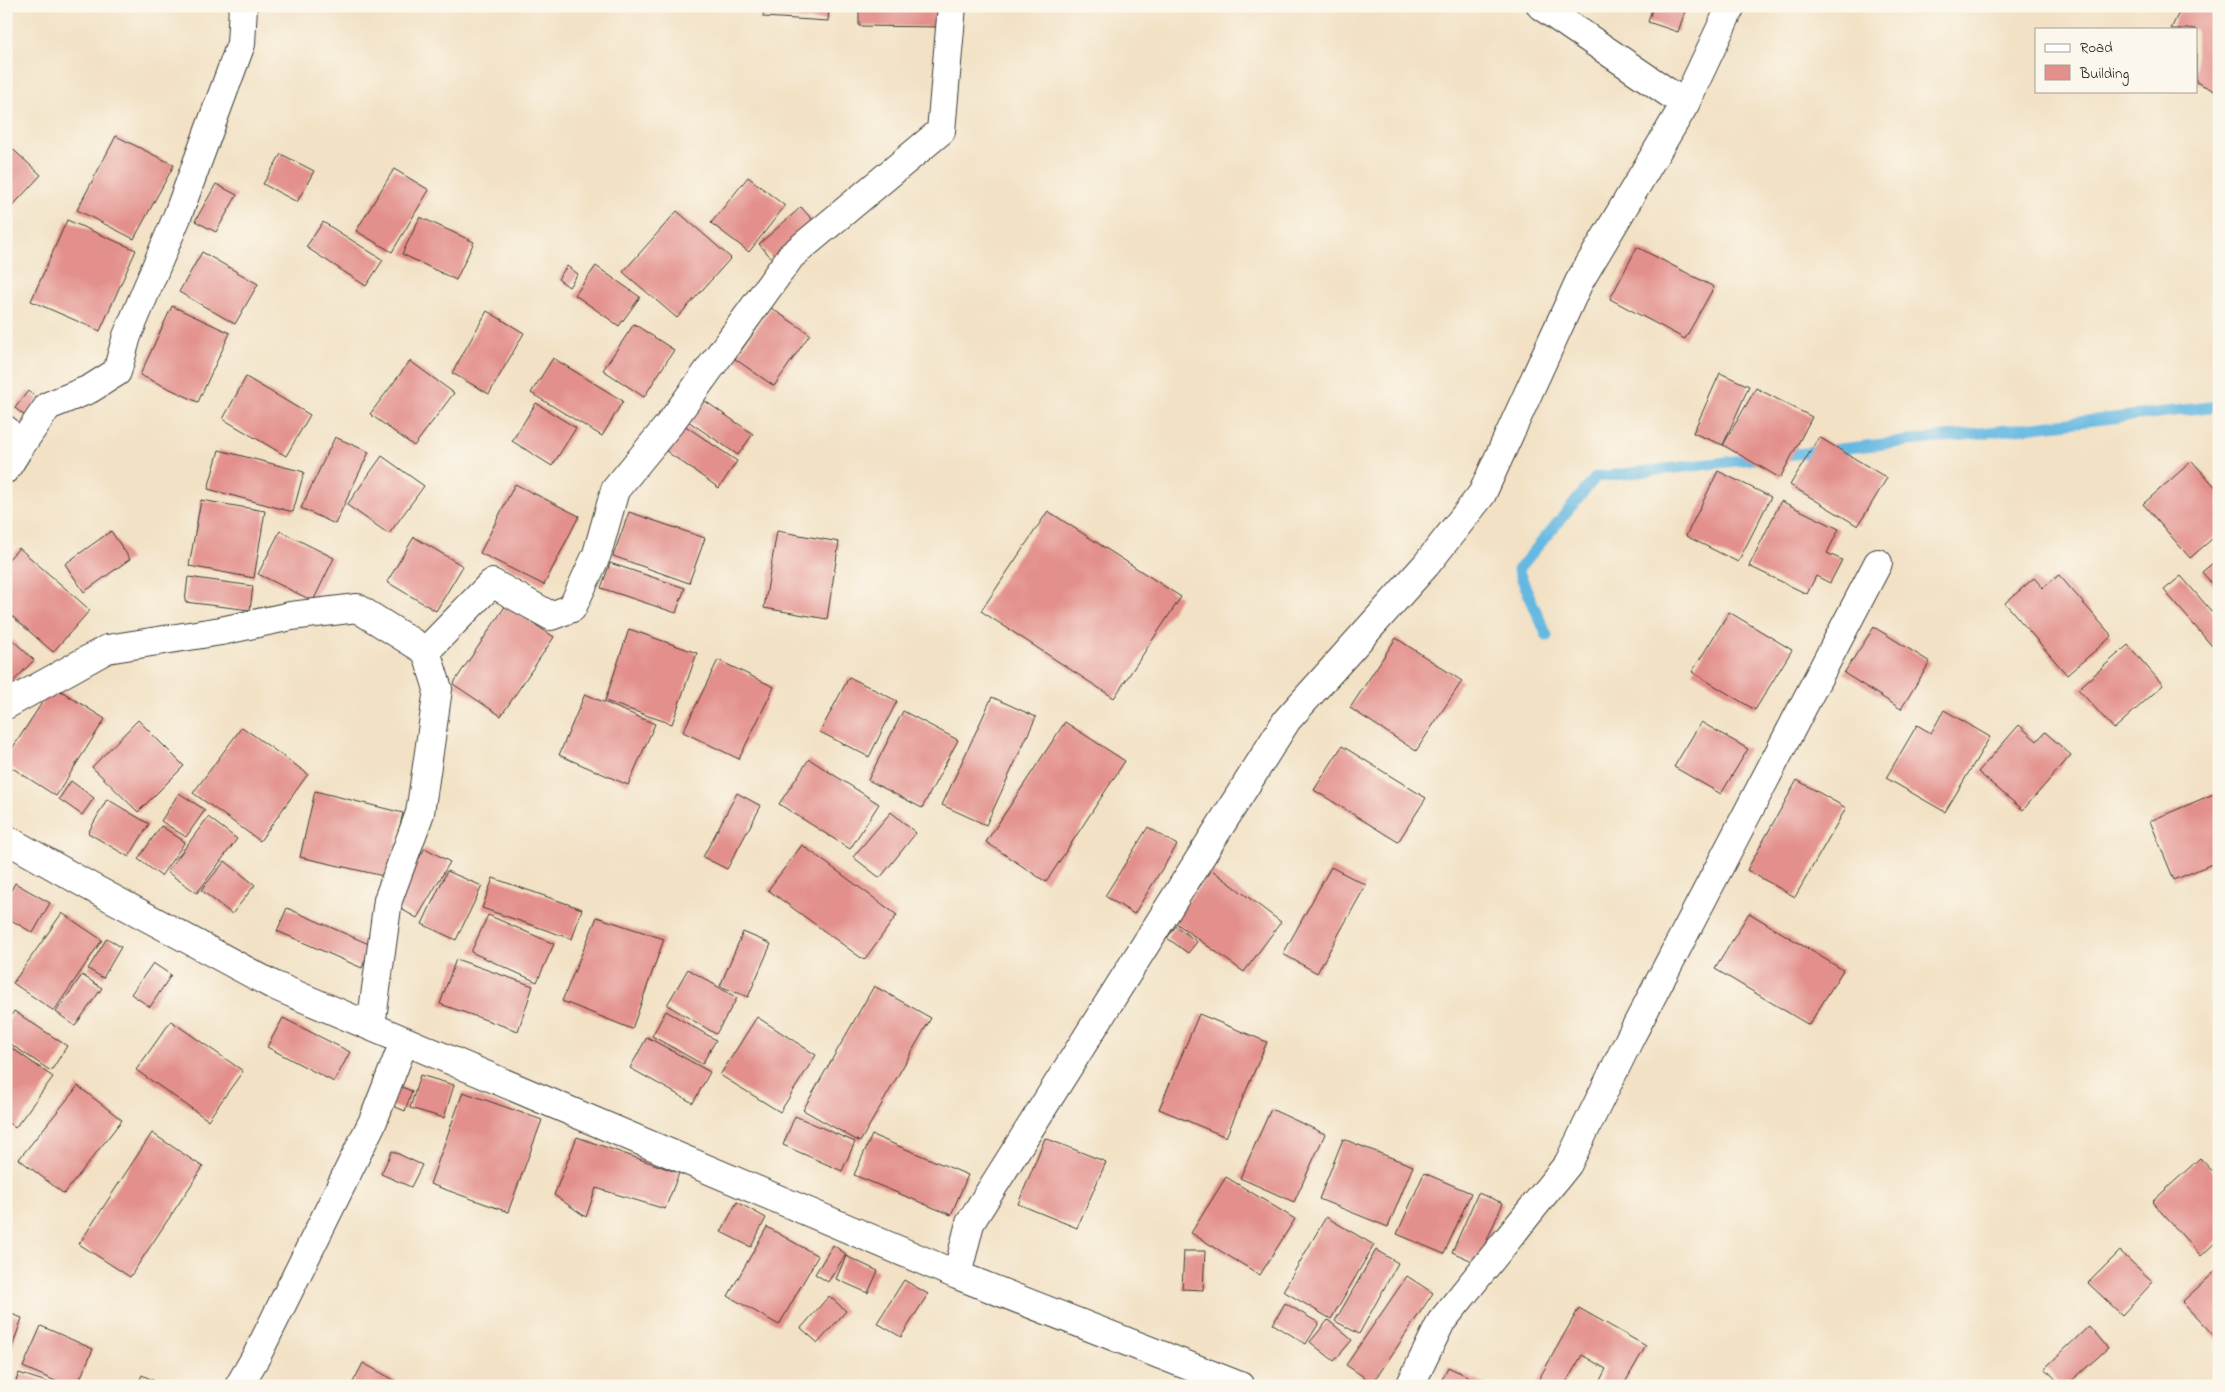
<svg xmlns="http://www.w3.org/2000/svg" width="2225" height="1392" font-family="'Indie Flower',sans-serif">
	<rect width="100%" height="100%" fill="#fbf7ec"/>
	<filter id="ink" filterUnits="userSpaceOnUse"><feTurbulence type="fractalNoise" baseFrequency=".02" numOctaves="2"/><feDisplacementMap in="SourceGraphic" scale="10" xChannelSelector="R" yChannelSelector="G"/><feConvolveMatrix kernelMatrix="1 2 1 2 8 2 1 2 1" color-interpolation-filters="sRGB"/></filter>
	<filter id="wash" filterUnits="userSpaceOnUse"><feTurbulence type="fractalNoise" baseFrequency=".0096" numOctaves="4" result="noise"/><feDisplacementMap in="SourceGraphic" scale="20" xChannelSelector="R" yChannelSelector="G"/><feGaussianBlur stdDeviation="1.12" result="paint"/><feColorMatrix in="noise" values="0 0 0 0 0 0 0 0 0 0 0 0 0 0 0 0 0 1.4 0 .05"/><feComposite in="paint" operator="in"/></filter>
	<g filter="url(#wash)">
		<rect width="100%" height="100%" fill="#f2e1c4"/>
		<g fill="none" stroke-linecap="round" stroke-linejoin="round">
			<path stroke="#65b8e1" stroke-width="11" d="M1778,456l441,-50
				M1547,636l-29,-66 78,-93 166,-19"/>
		</g>
		<g id="blocks">
			<path fill="#e38f8b" d="M764,6h65l-1,15 -65,-4z
				M859,6h86l-1,21 -85,-1z
				M1653,6h34l-9,26 -30,-10z
				M2182,6l37,1v86l-23,-11v-53h-25z
				M116,136l58,29 -40,74 -57,-29z
				M6,143l35,32 -35,38z
				M281,154l33,17 -17,31 -34,-18z
				M394,169l35,21 -37,62 -36,-21z
				M748,177l37,29 -36,46 -38,-29z
				M216,184l21,11 -21,37 -21,-11z
				M801,207l17,19 -42,37 -17,-19z
				M677,211l54,47 -54,60 -54,-46z
				M420,217l54,25 -18,38 -54,-26z
				M67,220l69,30 -36,81 -69,-30z
				M323,222l60,38 -17,26 -60,-39z
				M1637,247l77,40 -29,52 -75,-40z
				M202,252l56,32 -23,40 -56,-32z
				M567,266l11,8 -9,13 -11,-8z
				M596,266l44,31 -21,29 -44,-31z
				M172,306l58,27 -32,69 -58,-27z
				M771,308l39,26 -36,52 -39,-27z
				M487,311l37,22 -35,61 -37,-21z
				M634,324l40,26 -30,47 -41,-27z
				M553,358l70,43 -21,35 -71,-43z
				M410,361l44,32 -40,53 -44,-32z
				M1720,373l29,13 -26,59 -30,-12z
				M246,377l64,38 -24,41 -63,-37z
				M1756,388l56,29 -32,61 -57,-33z
				M28,391l10,8 -13,17 -10,-8z
				M699,397l54,37 -15,21 -53,-36z
				M536,403l40,25 -24,38 -40,-25z
				M684,425l53,36 -18,27 -53,-37z
				M335,437l34,15 -34,72 -34,-16z
				M1819,437l68,41 -29,48 -68,-41z
				M219,450l85,22 -11,40 -85,-23z
				M382,456l42,30 -35,48 -42,-29z
				M2192,461l27,30v42l-29,25 -47,-54z
				M1718,471l53,26 -33,65 -52,-26z
				M515,484l64,32 -35,69 -64,-32z
				M201,500l64,11 -11,67 -65,-12z
				M1781,501l58,28 -12,24 15,7 -12,23 -14,-7 -9,18 -58,-28z
				M1048,511l133,86 -67,101 -133,-87z
				M629,512l76,26 -16,45 -76,-27z
				M111,531l19,28 -46,33 -19,-28z
				M280,531l54,27 -21,43 -55,-27z
				M777,531l62,11 -12,77 -63,-11z
				M414,537l49,29 -27,45 -49,-29z
				M19,548l71,62 -37,42 -47,-41v-49z
				M2219,558v34l-17,-20z
				M610,563l75,25 -9,25 -75,-25z
				M2059,575l53,61 -45,39 -62,-72 29,-25 9,10z
				M2181,576l38,44v21l-7,5 -48,-56z
				M188,577l65,9 -3,24 -65,-8z
				M506,605l48,32 -53,79 -48,-32z
				M1729,612l63,38 -37,60 -63,-38z
				M1874,627l56,35 -29,47 -57,-36z
				M629,629l68,24 -25,71 -67,-23z
				M6,634l28,26 -28,29z
				M1396,638l66,43 -46,70 -66,-43z
				M2128,645l35,40 -49,44 -36,-40z
				M718,660l56,27 -35,72 -56,-27z
				M849,677l48,24 -28,56 -49,-25z
				M53,686l52,33 -49,77 -50,-32v-6z
				M585,694l70,30 -27,61 -69,-30z
				M992,697l44,20 -50,108 -44,-20z
				M1944,710l46,27 -45,75 -59,-34 31,-53 14,8z
				M903,711l55,29 -36,68 -54,-28z
				M138,720l46,46 -46,46 -46,-45z
				M1065,722l60,39 -79,121 -60,-40z
				M1701,722l47,27 -27,45 -47,-27z
				M2019,725l18,16 8,-9 26,23 -48,55 -45,-38z
				M242,727l66,47 -48,67 -67,-48z
				M1342,746l84,52 -28,44 -84,-52z
				M809,759l70,45 -29,45 -71,-45z
				M1797,780l49,28 -51,89 -48,-27z
				M71,781l23,17 -12,17 -23,-16z
				M315,791l88,22 -15,64 -88,-20z
				M2218,792l1,69 -45,19 -24,-59z
				M179,793l26,17 -19,27 -25,-16z
				M737,793l24,13 -34,63 -24,-12z
				M107,799l42,25 -20,33 -41,-24z
				M891,812l25,21 -36,45 -27,-21z
				M208,817l29,22 -40,54 -30,-21z
				M161,826l24,16 -24,34 -23,-17z
				M1148,827l29,18 -43,69 -29,-18z
				M802,845l95,70 -33,45 -96,-70z
				M425,848l25,14 -33,56 -25,-14z
				M225,861l30,24 -23,29 -31,-24z
				M1331,867l35,18 -49,88 -34,-19z
				M1212,870l69,52 -37,50 -71,-51z
				M447,871l35,15 -26,54 -34,-16z
				M493,878l89,31 -10,30 -90,-31z
				M15,883l35,20 -17,30 -27,-16v-18z
				M287,908l84,37 -9,23 -85,-37z
				M62,913l40,27 -48,71 -41,-28z
				M1749,913l94,57 -34,55 -94,-56z
				M488,915l66,29 -17,38 -66,-30z
				M597,917l67,22 -32,90 -70,-28z
				M1176,926l21,16 -9,11 -21,-15z
				M743,932l28,12 -23,53 -28,-11z
				M107,938l14,9 -18,31 -15,-9z
				M456,959l77,27 -15,45 -78,-27z
				M153,963l18,12 -21,32 -19,-13z
				M688,969l49,29 -21,36 -49,-29z
				M82,975l20,13 -27,38 -19,-14z
				M874,986l57,32 -71,124 -57,-32z
				M14,1011l53,35 -16,25 -45,-30v-18z
				M666,1011l50,29 -14,24 -50,-28z
				M1199,1014l68,28 -41,95 -67,-28z
				M757,1017l59,38 -36,57 -60,-37z
				M283,1018l67,34 -16,30 -67,-35z
				M171,1021l72,50 -35,49 -72,-50z
				M647,1037l63,35 -17,31 -63,-35z
				M6,1044l47,33 -38,51 -9,-7z
				M420,1075l34,10 -10,33 -34,-10z
				M78,1086l44,34 -58,74 -45,-35z
				M399,1086l13,5 -7,20 -14,-6z
				M463,1092l79,28 -34,92 -78,-28z
				M1271,1109l54,25 -31,68 -54,-24z
				M795,1116l60,26 -13,29 -59,-26z
				M152,1133l51,34 -73,110 -51,-33z
				M872,1135l96,40 -17,40 -97,-40z
				M577,1137l102,36 -14,36 -69,-21 -10,29 -32,-22z
				M1045,1138l61,24 -29,66 -59,-24z
				M1343,1139l70,27 -25,61 -69,-28z
				M392,1151l30,14 -11,22 -30,-13z
				M2200,1158l19,20v61l-18,17 -49,-54z
				M1424,1173l47,20 -27,61 -47,-20z
				M1226,1177l69,42 -35,56 -69,-42z
				M1478,1193l25,10 -26,60 -25,-11z
				M737,1202l29,16 -15,29 -30,-15z
				M1326,1217l48,28 -43,74 -48,-28z
				M767,1227l51,29 -39,69 -51,-29z
				M833,1245l13,9 -18,28 -13,-8z
				M1376,1250l22,13 -39,71 -24,-13z
				M1184,1251h21l-2,39 -21,-1z
				M2120,1251l33,31 -31,33 -34,-32z
				M846,1256l32,15 -10,22 -32,-14z
				M2219,1268v73l-37,-39z
				M1407,1276l26,17 -60,90 -27,-18z
				M904,1280l24,14 -27,43 -24,-14z
				M829,1296l17,15 -28,32 -17,-15z
				M1285,1303l34,20 -13,21 -33,-20z
				M1579,1308l67,38 -23,40h-26l9,-17 -24,-14 -18,31h-29z
				M6,1312l16,6 -15,44h-1z
				M1328,1320l24,20 -18,21 -24,-19z
				M41,1326l52,23 -16,37h-10l-44,-19z
				M2089,1326l19,22 -42,38h-4l-17,-18z
				M363,1363l42,23h-54z
				M1448,1367l40,19h-49z
				M19,1373l37,12v1h-42z
				M142,1375l23,11h-28z"/>
		</g>
	</g>
	<g filter="url(#ink)">
		<use href="#blocks" fill-opacity="0" stroke="#3c3a35" stroke-width="1"/>
		<g fill="none" stroke-linecap="round" stroke-linejoin="round">
			<g stroke="#3c3a35" stroke-width="30">
				<path id="minor" d="M1541,6l144,98
					M6,430l13,18 -13,21
					M19,448l29,-42 42,-17 27,-17 10,-36 50,-119 64,-173 2,-38
					M426,651l66,-68 59,33 21,-8 25,-54 18,-64 56,-68 120,-166 150,-125 11,-125
					M6,705l101,-56 114,-18 70,-15 66,-8 69,43 12,38 -10,70 -8,54 -32,87 -17,126
					M6,839l83,47 184,99 684,290 283,111
					M957,1275l13,-52 317,-503 139,-155 56,-71 97,-212 106,-178 46,-98
					M239,1386l18,-31 116,-234 31,-79
					M1410,1386l31,-64 127,-158 62,-126 248,-475"/>
			</g>
			<use href="#minor" stroke="#fff" stroke-width="28"/>
		</g>
	</g>
	<rect width="2225" height="1392" fill="none" stroke="#fbf7ec" stroke-width="25"/>
	<rect x="2035" y="28" width="162" height="65" fill="#fbf7ec" stroke="#a29f99"/>
	<rect x="2045" y="44" width="25" height="8" fill="#ffffff" stroke="#a29f99"/>
	<text x="2080" y="52" font-size="15" fill="#1c1c1c">Road</text>
	<rect x="2045" y="65" width="25" height="15" fill="#e38f8b" stroke="#a29f99"/>
	<text x="2080" y="78" font-size="15" fill="#1c1c1c">Building</text>
</svg>
